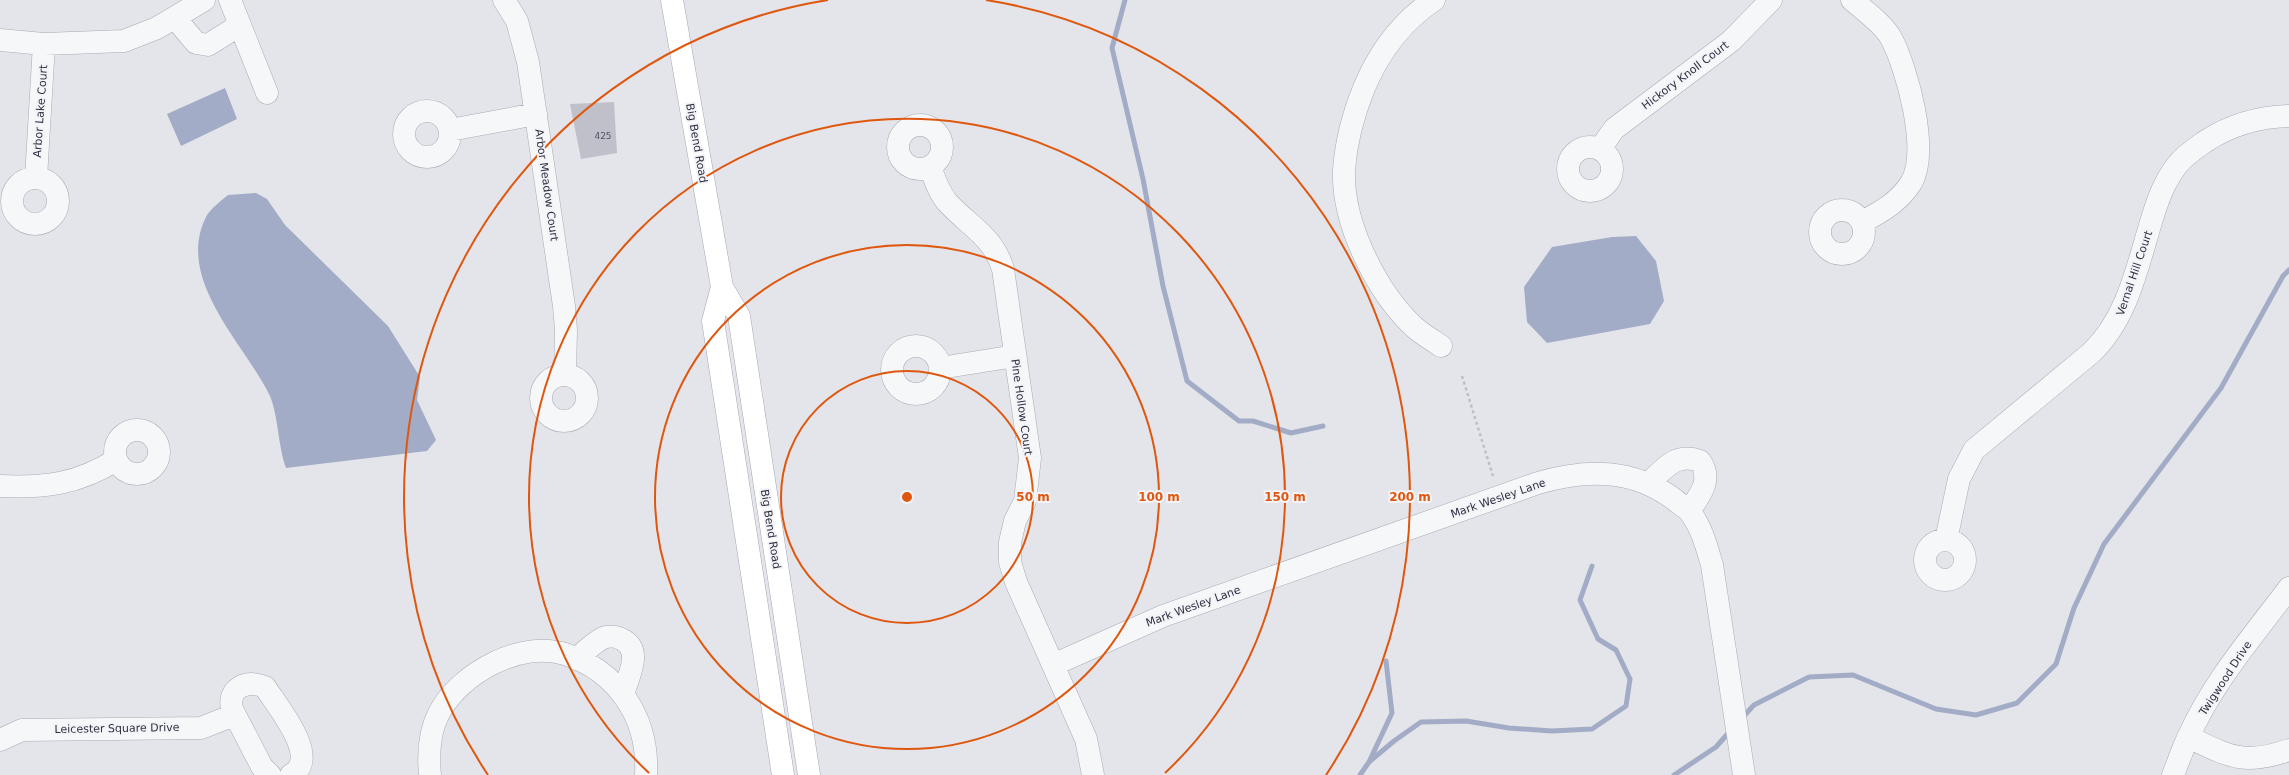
<svg xmlns="http://www.w3.org/2000/svg" width="2289" height="775" font-family="'DejaVu Sans',sans-serif">
	<rect width="100%" height="100%" fill="#e4e5ea"/>
	<path fill="#a3acc6" d="M225,88l12,31 -56,27 -14,-32z
		M256,193l11,6 18,26 103,101 32,51 -3,23 19,40 -9,11 -141,17c-8,-22 -8,-56 -17,-74 -26,-52 -94,-115 -63,-177 4,-8 15,-16 22,-22z
		M1636,236l20,25 8,40 -14,23 -103,19 -20,-21 -3,-35 28,-40 60,-10z"/>
	<g fill="none" stroke-linecap="round" stroke-linejoin="round">
		<path stroke="#a3acc6" stroke-width="5" d="M1125,0l-13,48 31,131 20,107 24,95 52,40h14l38,12 32,-7
			M1742,718l12,-13 55,-28 44,-2 83,34 40,6 41,-12 39,-39 18,-56 30,-64 117,-156 62,-112 6,-6
			M1369,762l25,-21 27,-19 45,-1 43,7 43,3 40,-2 34,-23 4,-27 -14,-29 -18,-11 -18,-39 12,-34
			M1360,775l9,-13 23,-49 -6,-52
			M1674,775l42,-28 15,-17"/>
	</g>
	<path fill="#bfc0ca" d="M614,102l3,51 -36,6 -11,-55z"/>
	<g fill="none" stroke-linecap="round" stroke-linejoin="round">
		<g stroke="#a9abb4" stroke-width="23">
			<path id="minor" d="M230,0l37,93
				M504,0l13,21 11,41 36,244 2,24 -1,44
				M1434,0c-33,22 -55,52 -70,88 -11,27 -18,54 -20,82 -2,53 32,121 70,157 8,7 18,13 27,19
				M1852,0c11,9 33,26 39,38 16,30 39,113 20,145 -12,19 -30,29 -49,39
				M175,18l21,25 12,2 32,-20
				M0,40l44,4 80,-3 33,-13 47,-28
				M404 134a23 23 0 1 1 46 0a23 23 0 1 1-46 0Z
				M898 147a22 22 0 1 1 44 0a22 22 0 1 1-44 0Z
				M450,130l86,-16
				M1568 169a22 22 0 1 1 44 0a22 22 0 1 1-44 0Z
				M1600,149l14,-20 117,-88 40,-41
				M930,167c5,13 9,26 18,36 21,23 45,33 55,66l27,189 -5,43 -10,20 -5,21v20l6,20 70,157 7,36
				M36,178l8,-134
				M12 201a23 23 0 1 1 46 0a23 23 0 1 1-46 0Z
				M1820 232a22 22 0 1 1 44 0a22 22 0 1 1-44 0Z
				M892 370a24 24 0 1 1 48 0a24 24 0 1 1-48 0Z
				M940,368l75,-12
				M541 398a23 23 0 1 1 46 0a23 23 0 1 1-46 0Z
				M115 452a22 22 0 1 1 44 0a22 22 0 1 1-44 0Z
				M1649,483c16,-15 27,-31 51,-22 13,19 0,34 -11,50
				M0,486c45,2 78,-2 116,-26
				M1946,540l13,-61 15,-29 117,-97c36,-34 46,-85 60,-131 6,-20 13,-41 27,-58 7,-9 18,-16 28,-23 26,-17 52,-24 83,-25
				M1925 560a20 20 0 1 1 40 0a20 20 0 1 1-40 0Z
				M576,659c8,-6 17,-16 27,-21 5,-2 13,-2 18,1 23,10 7,38 2,55
				M1053,665l110,-49 375,-133c48,-14 95,-15 137,17 4,4 11,7 14,11 12,14 18,37 23,54l32,210
				M2188,737c41,19 55,29 101,13
				M0,740l22,-10 179,-2 33,-13
				M270,775l-8,-8 -30,-58c-5,-21 15,-30 33,-22 12,19 57,72 26,88
				M430,775c-2,-21 -1,-43 9,-62 21,-40 82,-73 126,-59 54,18 84,65 81,121
				M2173,775c5,-12 9,-25 15,-37 24,-55 65,-102 101,-150"/>
		</g>
		<g stroke="#a5a7b5" stroke-width="23">
			<path id="major" d="M672,0l50,287 17,29 70,459
				M722,287l-9,34 70,454"/>
		</g>
		<path stroke="#bebfc5" stroke-width="2.5" stroke-dasharray="3 3" stroke-linecap="butt" d="M1462,376l31,100"/>
		<use href="#minor" stroke="#f6f7f9" stroke-width="22"/>
		<use href="#major" stroke="#fff" stroke-width="22"/>
	</g>
	<g fill="none" stroke="#df570f" stroke-width="2">
		<circle cx="907" cy="497" r="126"/>
		<circle cx="907" cy="497" r="252"/>
		<path d="M649 773A378 378 0 1 1 1165 773"/>
		<path d="M488 775A503 503 0 0 1 828 0M986 0A503 503 0 0 1 1326 775"/>
	</g>
	<g text-anchor="middle" stroke-width="4" stroke-linejoin="round" paint-order="stroke">
		<g font-size="9" fill="#525463">
			<text x="603" y="139">425</text>
		</g>
		<g font-size="11" fill="#2d3041" stroke="#f4f4f8">
			<text transform="translate(1685 75) rotate(-37)" y="4">Hickory Knoll Court</text>
			<text transform="translate(40 111) rotate(-86)" y="4">Arbor Lake Court</text>
			<text transform="translate(697 143) rotate(80)" y="4">Big Bend Road</text>
			<text transform="translate(547 185) rotate(82)" y="4">Arbor Meadow Court</text>
			<text transform="translate(2134 273) rotate(-71)" y="4">Vernal Hill Court</text>
			<text transform="translate(1022 407) rotate(82)" y="4">Pine Hollow Court</text>
			<text transform="translate(1498 498) rotate(-19)" y="4">Mark Wesley Lane</text>
			<text transform="translate(771 529) rotate(81)" y="4">Big Bend Road</text>
			<text transform="translate(1193 606) rotate(-20)" y="4">Mark Wesley Lane</text>
			<text transform="translate(2225 678) rotate(-57)" y="4">Twigwood Drive</text>
			<text transform="translate(117 728) rotate(-1)" y="4">Leicester Square Drive</text>
		</g>
	</g>
	<circle cx="907" cy="497" r="6" fill="#df570f" stroke="#f4f4f8" stroke-width="2"/>
	<g font-size="12" text-anchor="middle" font-weight="bold" fill="#df570f" stroke="#f4f4f8" stroke-width="4" stroke-linejoin="round" paint-order="stroke">
		<text x="1033" y="501">50 m</text>
		<text x="1159" y="501">100 m</text>
		<text x="1285" y="501">150 m</text>
		<text x="1410" y="501">200 m</text>
	</g>
</svg>
